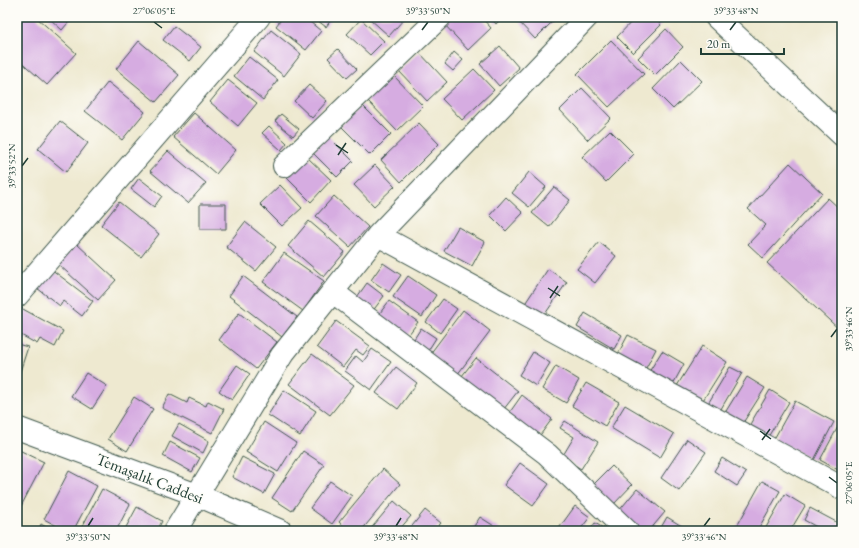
<svg xmlns="http://www.w3.org/2000/svg" width="859" height="548" font-family="'EB Garamond',serif">
	<rect width="100%" height="100%" fill="#fdfcf7"/>
	<filter id="ink" filterUnits="userSpaceOnUse"><feTurbulence type="fractalNoise" baseFrequency=".025" numOctaves="2"/><feDisplacementMap in="SourceGraphic" scale="8" xChannelSelector="R" yChannelSelector="G"/><feConvolveMatrix kernelMatrix="1 2 1 2 8 2 1 2 1" color-interpolation-filters="sRGB"/></filter>
	<filter id="wash" filterUnits="userSpaceOnUse"><feTurbulence type="fractalNoise" baseFrequency=".012" numOctaves="4" result="noise"/><feDisplacementMap in="SourceGraphic" scale="16" xChannelSelector="R" yChannelSelector="G"/><feGaussianBlur stdDeviation="0.9" result="paint"/><feColorMatrix in="noise" values="0 0 0 0 0 0 0 0 0 0 0 0 0 0 0 0 0 1.4 0 .05"/><feComposite in="paint" operator="in"/></filter>
	<g filter="url(#wash)">
		<rect width="100%" height="100%" fill="#eee9d0"/>
		<g id="blocks">
			<path fill="#d6ace1" d="M17,17h19l40,36 -29,32 -30,-27z
				M48,17h25l-11,13z
				M283,17h21l17,14 -15,19 -30,-24z
				M313,17h20l-7,10z
				M373,17h29l2,2 -15,17 -19,-17z
				M451,17h30l10,11 -23,22 -24,-26z
				M490,17h13l-7,7z
				M525,17h32l-22,22 -16,-17z
				M636,17h17l8,8 -28,28 -16,-16z
				M361,19l23,22 -14,14 -23,-21z
				M174,26l27,21 -11,14 -27,-21z
				M666,29l17,18 -28,28 -17,-17z
				M271,30l30,24 -17,22 -30,-24z
				M611,40l33,34 -35,33 -32,-33z
				M139,41l40,34 -23,27 -40,-33z
				M500,46l19,22 -20,18 -19,-22z
				M338,49l19,20 -10,9 -19,-20z
				M419,52l28,30 -20,19 -28,-30z
				M454,52l9,8 -10,11 -8,-7z
				M249,57l29,23 -15,20 -29,-24z
				M681,60l21,21 -29,28 -20,-20z
				M474,69l20,21 -32,30 -20,-21z
				M393,75l30,31 -26,25 -30,-31z
				M228,80l29,23 -19,23 -28,-24z
				M108,82l37,30 -23,28 -37,-29z
				M309,85l18,16 -15,17 -18,-17z
				M582,88l29,30 -23,22 -28,-30z
				M362,105l29,29 -21,21 -29,-29z
				M194,113l42,37 -20,24 -43,-37z
				M281,114l18,15 -6,7 -18,-15z
				M60,121l28,22 -22,29 -28,-23z
				M419,123l20,21 -38,38 -20,-22z
				M269,126l18,17 -6,7 -19,-17z
				M610,130l24,24 -28,28 -24,-25z
				M328,136l25,25 -16,16 -25,-25z
				M168,151l38,32 -18,20 -38,-32z
				M307,157l24,23 -20,22 -24,-24z
				M790,163l32,30 -59,65 -15,-14 18,-19 -18,-16z
				M375,165l20,21 -21,20 -20,-21z
				M529,172l17,15 -17,20 -17,-14z
				M139,178l23,18 -8,11 -23,-18z
				M280,185l22,23 -20,18 -22,-22z
				M554,187l16,13 -21,27 -17,-14z
				M334,196l34,31 -18,20 -34,-31z
				M506,197l17,16 -17,18 -16,-16z
				M828,198l14,13v121l-75,-69z
				M119,202l40,32 -18,23 -40,-32z
				M200,204h26v25h-26z
				M309,221l36,31 -21,25 -36,-31z
				M245,222l31,25 -20,24 -30,-24z
				M458,227l27,15 -13,24 -28,-15z
				M599,242l17,14 -21,27 -18,-14z
				M77,244l39,36 -18,20 -40,-36z
				M284,253l40,28 -21,30 -40,-29z
				M383,263l18,12 -12,17 -18,-12z
				M51,269l42,32 -11,15 -19,-15 -3,5 -23,-18z
				M548,269l19,13 -24,35 -19,-12z
				M243,276l54,41 -15,20 -53,-41z
				M408,276l28,19 -14,22 -29,-20z
				M367,283l17,13 -15,20 -17,-12z
				M443,299l14,10 -17,24 -14,-11z
				M389,301l29,21 -15,20 -29,-21z
				M21,308l42,23 -8,16 -15,-8 -3,5 -16,-9 -2,5 -2,-1v-24z
				M463,310l27,21 -36,48 -27,-21z
				M239,313l38,29 -21,27 -37,-29z
				M585,313l37,22 -8,14 -37,-22z
				M336,321l34,25 -7,9 -7,-5 -13,17 -26,-20z
				M421,328l15,10 -12,19 -15,-10z
				M628,335l28,14 -10,19 -28,-14z
				M17,344l11,3 -11,34z
				M702,346l25,16 -27,43 -25,-16z
				M372,349l19,13 -20,28 -26,-19 11,-15 7,6z
				M662,351l22,13 -12,22 -23,-14z
				M533,352l17,11 -14,23 -17,-11z
				M312,354l42,31 -24,30 -41,-31z
				M476,358l42,33 -18,23 -42,-33z
				M237,365l13,9 -18,26 -13,-9z
				M556,366l23,14 -13,23 -24,-14z
				M396,367l21,16 -19,26 -22,-16z
				M730,367l12,6 -24,41 -12,-7z
				M86,373l21,13 -15,23 -21,-13z
				M747,377l18,11 -24,38 -18,-10z
				M586,383l33,19 -14,24 -33,-20z
				M284,390l32,21 -16,25 -32,-21z
				M770,390l19,12 -21,35 -19,-11z
				M169,394l18,9 2,-5 17,8 2,-5 16,8 -12,24 -50,-25z
				M522,395l30,24 -17,23 -30,-23z
				M134,397l19,12 -26,42 -19,-12z
				M795,401l39,21 -20,38 -40,-21z
				M625,405l49,29 -14,24 -49,-30z
				M565,421l33,21 -17,27 -19,-12 12,-20 -14,-9z
				M264,422l32,21 -18,29 -32,-20z
				M840,423l2,1v48l-22,-12z
				M179,424l30,17 -6,12 -31,-17z
				M687,439l19,13 -27,39 -18,-13z
				M170,442l30,16 -8,14 -29,-16z
				M17,449l27,13 -25,48 -2,-1z
				M303,451l21,14 -32,46 -20,-13z
				M242,457l33,17 -11,20 -32,-17z
				M722,458l24,15 -9,13 -23,-15z
				M520,463l29,21 -16,22 -29,-21z
				M612,466l20,19 -19,20 -20,-20z
				M383,469l17,15 -39,47h-12l-10,-9z
				M69,471l28,15 -24,45h-7l-22,-12z
				M330,481l22,15 -20,28 -22,-16z
				M762,481l18,10 -23,40h-17l-4,-3z
				M102,489l28,15 -14,27h-36z
				M637,489l28,23 -16,19h-8l-23,-19z
				M785,494l20,12 -15,25h-26z
				M394,501l17,15 -13,15h-29z
				M575,506l15,11 -11,14h-22z
				M137,507l25,14 -5,10h-33z
				M810,508l32,17v6h-18l-20,-11z
				M425,510l16,13 -7,8h-26z
				M480,517l22,14h-31z
				M667,517l21,13 -1,1h-28z
				M595,523l10,6 -2,2h-14z
				M41,524l12,7h-15z"/>
		</g>
	</g>
	<g filter="url(#ink)">
		<use href="#blocks" fill-opacity="0" stroke="#3e574b" stroke-width="1"/>
		<g fill="none" stroke-linecap="round" stroke-linejoin="round">
			<g stroke="#3e574b" stroke-width="24">
				<path id="street" d="M284,166l156,-149
					M378,235l464,253
					M333,292l214,162 80,77
					M17,296l242,-279
					M175,531l107,-176 96,-120 209,-218"/>
			</g>
			<g stroke="#3e574b" stroke-width="24">
				<path id="secondary" d="M716,17l126,118
					M17,428l180,67 84,36"/>
			</g>
			<use href="#street" stroke="#fff" stroke-width="22"/>
			<use href="#secondary" stroke="#fff" stroke-width="22"/>
		</g>
	</g>
	<path fill="none" stroke="#1f3d34" stroke-width="1.5" d="M154,22l8,6M422,30l6,-8M730,30l6,-8M336,145l12,8M338,155l8,-12M22,166l6,-8M548,288l12,8M550,298l8,-12M831,337l6,-8M760,431l11,8M762,440l8,-11M829,477l8,6M88,526l5,-8M396,526l5,-8M704,526l6,-8"/>
	<g text-anchor="middle" stroke-width="3" stroke-linejoin="round" paint-order="stroke">
		<g font-size="16" fill="#1f3d34" stroke="#fdfcf7">
			<text transform="translate(150 478) rotate(21)" y="6">Temaşalık Caddesi</text>
		</g>
	</g>
	<rect width="859" height="548" fill="none" stroke="#fdfcf7" stroke-width="44"/>
	<path d="M701 48v6h83v-6" fill="none" stroke="#1f3d34" stroke-width="2"/>
	<text x="707" y="48" font-size="12" fill="#1f3d34" stroke="#fdfcf7" stroke-width="3" paint-order="stroke">20 m</text>
	<rect x="22" y="22" width="815" height="504" fill="none" stroke="#1f3d34" stroke-width="1.5"/>
	<g font-size="10" text-anchor="middle" fill="#1f3d34">
		<text x="154" y="14">27°06'05"E</text>
		<text x="428" y="14">39°33'50"N</text>
		<text x="736" y="14">39°33'48"N</text>
		<text transform="translate(11 166) rotate(-90)" y="4">39°33'52"N</text>
		<text transform="translate(848 329) rotate(-90)" y="4">39°33'46"N</text>
		<text transform="translate(848 483) rotate(-90)" y="4">27°06'05"E</text>
		<text x="88" y="540">39°33'50"N</text>
		<text x="396" y="540">39°33'48"N</text>
		<text x="704" y="540">39°33'46"N</text>
	</g>
</svg>
